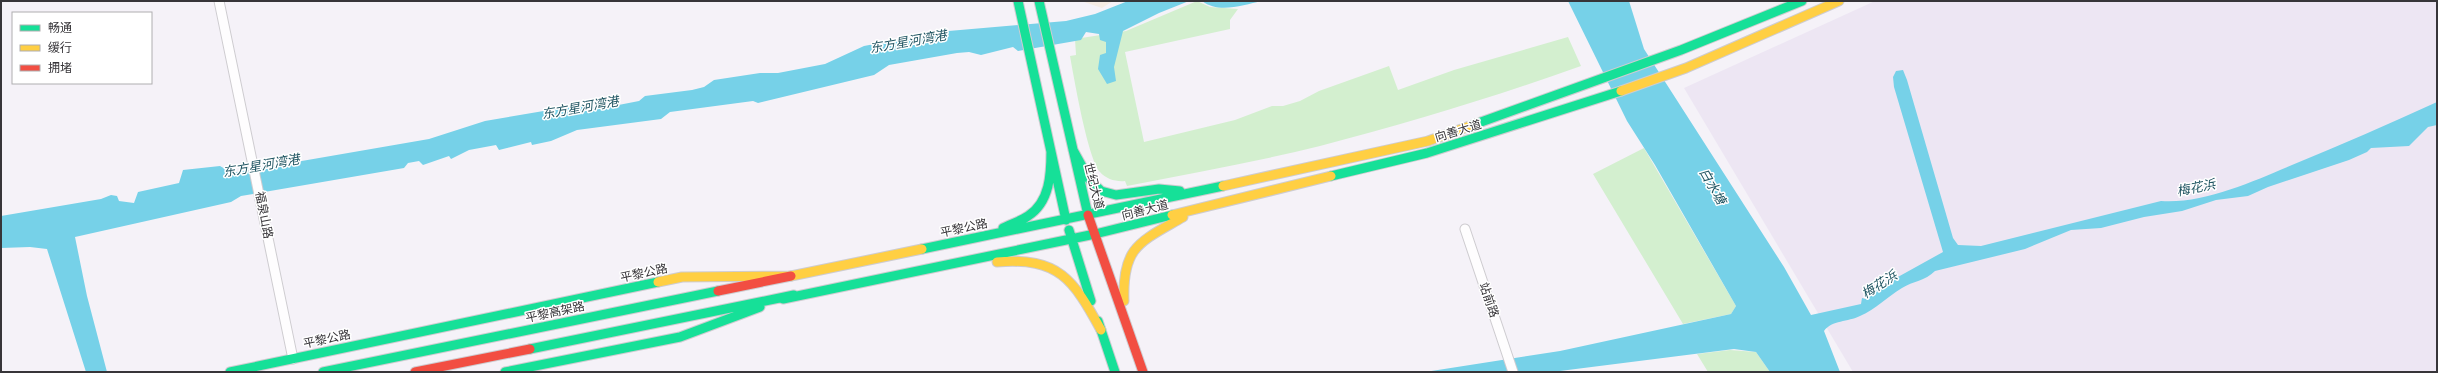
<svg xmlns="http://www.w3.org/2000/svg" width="2438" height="373" font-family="Georgia,'Noto Sans SC',serif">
	<rect width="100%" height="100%" fill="#f5f2f8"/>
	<path fill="#ede6f3" d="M1875,1h562v371h-584l-169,-284z"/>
	<path fill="#f5ebe3" d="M1081,1h32l-11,7z"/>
	<path fill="#d3efcf" d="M1197,1l13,6 28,2 -8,11v9l-105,23 19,90 91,-22 37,-14h11l17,-5 19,-10 70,-25 9,24 56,-20 114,-33 13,29c-86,31 -173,57 -261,80 -64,16 -129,27 -193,40l-2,-5c-9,1 -19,-2 -25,-9 -12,-13 -26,-94 -30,-116l6,-1 -1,-16 51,-8z
		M1644,148l92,158 -5,8 -48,10 -90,-150z
		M1730,350l26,2 14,20h-62l-11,-18z"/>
	<path fill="#76d1e8" d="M1128,1h61l-30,12 -36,18 -9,36 2,14 -9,3 -9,-15 2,-14 6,-2v-11l-6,-2 -1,-6 -13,-2 -5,8 -63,11 -5,-4 -32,8 -12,-3 -12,1 -68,12 -15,10 -116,28 -5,-2 -83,11 -9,7 -84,11 -26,11 -19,4 -1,-3 -32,8 -3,-5 -27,5 -18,9 -2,-3 -26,9 -4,-4 -11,2 -4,5 -163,28 -10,6 -156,35 12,59 20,76h-21l-39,-123 -17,-2 -29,1v-32l100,-17 10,-4 6,1 2,5 15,2 4,-11 41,-9 4,-13 37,-4 12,7 197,-34 56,-18 100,-17 13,5 41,-8 6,-5 47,-6 12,-3 10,-7 46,-7h18l47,-9 39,-18 73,-14 129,-11 29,-7z
		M1202,1h60c-19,4 -43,13 -60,0z
		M1568,1h61l15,48 140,218 27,48 50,-11 1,-6 4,1 3,-6 74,-41 -49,-165 -1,-10 3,-6 7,-1 4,10 46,158 5,7 23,1 180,-45c43,3 93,-20 131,-36 49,-20 97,-41 145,-63v23l-9,2 -19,19 -38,2 -4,4 -18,8 -81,27 -20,9 -32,4 -34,11 -38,6 -43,11 -30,2 -46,19 -90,22c-10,10 -22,10 -33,17 -15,9 -26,21 -42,28 -12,6 -28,4 -36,15l16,41h-70l-14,-20 -22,-3 -182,23h-127l135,-21 171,-37 5,-8 -81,-141 -28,-44z"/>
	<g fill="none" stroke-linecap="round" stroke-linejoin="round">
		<g stroke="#ceccd0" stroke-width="11">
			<path id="street" d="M219,1l74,358
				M1465,229l48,143"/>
		</g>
		<g stroke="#ceccd0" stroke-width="11">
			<path id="fast" d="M1018,1l48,219
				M1039,1l49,214
				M1470,126l211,-76 121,-49
				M1073,150l16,29 12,12 15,4 43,-6 21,2
				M1331,176l96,-23 194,-62
				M1003,228c8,-4 18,-7 25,-12 22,-14 23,-42 23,-65
				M1069,230l22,71
				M922,249l301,-63
				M783,299l312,-65 77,-19
				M1098,321l17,51
				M530,349l264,-54
				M230,372l428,-90
				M323,372l395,-81
				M505,372l175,-35 80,-30"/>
		</g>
		<g stroke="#ceccd0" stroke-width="11">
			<path id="slow" d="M1621,91l65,-23 153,-67
				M1223,186l205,-45 42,-15
				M1172,215l159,-39
				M997,262c62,-5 76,17 104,68
				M658,282l24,-5 109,-1 131,-27
				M1124,301c-2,-55 16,-59 59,-84"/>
		</g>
		<g stroke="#ceccd0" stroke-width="11">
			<path id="jam" d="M1088,215l55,157
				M718,291l73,-15
				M415,372l115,-23"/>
		</g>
		<use href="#street" stroke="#fefdfe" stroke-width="9"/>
		<use href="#fast" stroke="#16e098" stroke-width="9"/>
		<use href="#slow" stroke="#ffcf43" stroke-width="9"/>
		<use href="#jam" stroke="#f24e42" stroke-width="9"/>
	</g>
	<g text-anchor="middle" stroke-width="3" stroke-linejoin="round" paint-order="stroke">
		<g font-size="12" fill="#373539" stroke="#fff">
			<text transform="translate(1458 131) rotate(-17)" y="4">向善大道</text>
			<text transform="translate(1094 186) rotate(76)" y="4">世纪大道</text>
			<text transform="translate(1145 210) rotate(-14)" y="4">向善大道</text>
			<text transform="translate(264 215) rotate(79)" y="4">福泉山路</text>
			<text transform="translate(964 228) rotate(-12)" y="4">平黎公路</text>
			<text transform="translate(644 273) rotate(-12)" y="4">平黎公路</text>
			<text transform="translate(1489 300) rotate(71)" y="4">站前路</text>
			<text transform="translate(555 312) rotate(-12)" y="4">平黎高架路</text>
			<text transform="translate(327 339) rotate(-12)" y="4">平黎公路</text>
		</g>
		<g font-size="13" font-style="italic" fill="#205562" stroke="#fff">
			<text transform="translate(908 41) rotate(-10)" y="5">东方星河湾港</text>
			<text transform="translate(580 107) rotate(-10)" y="5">东方星河湾港</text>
			<text transform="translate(261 165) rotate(-10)" y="5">东方星河湾港</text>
			<text transform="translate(1713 186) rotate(60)" y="5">白水塘</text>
			<text transform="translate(2196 187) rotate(-11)" y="5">梅花浜</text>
			<text transform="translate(1879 284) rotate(-33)" y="5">梅花浜</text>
		</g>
	</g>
	<rect width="2438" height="373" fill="none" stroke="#373539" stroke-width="4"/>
	<rect x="12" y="12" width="140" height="72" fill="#ffffff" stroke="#afaeb0"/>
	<rect x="20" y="25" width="20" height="6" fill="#16e098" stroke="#afaeb0"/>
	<text x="48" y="32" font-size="12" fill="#373539">畅通</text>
	<rect x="20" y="45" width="20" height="6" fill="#ffcf43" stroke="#afaeb0"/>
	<text x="48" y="52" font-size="12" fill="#373539">缓行</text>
	<rect x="20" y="65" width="20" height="6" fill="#f24e42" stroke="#afaeb0"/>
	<text x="48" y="72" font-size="12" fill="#373539">拥堵</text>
</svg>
